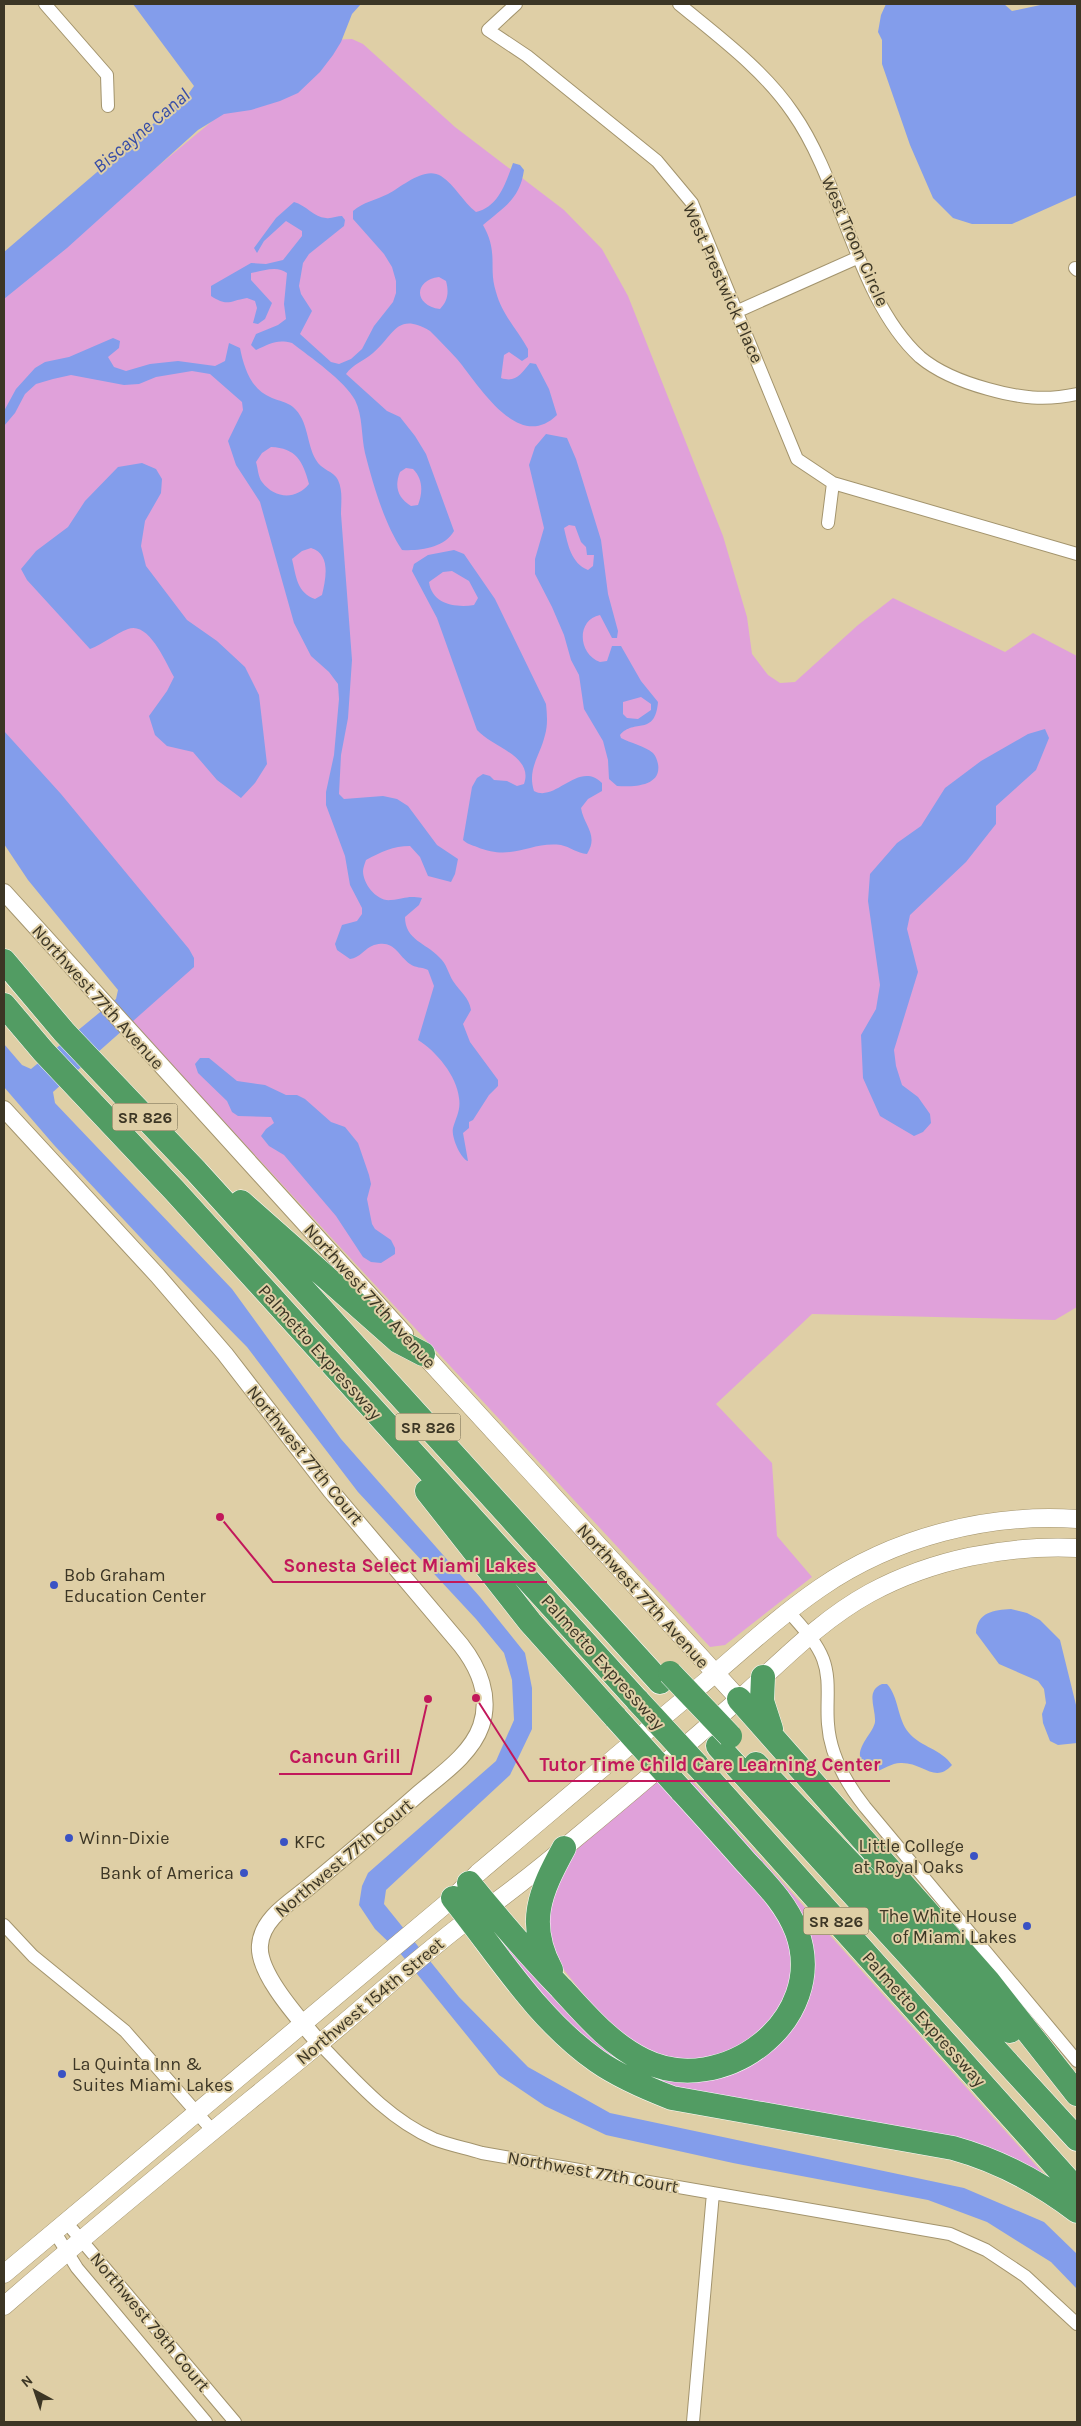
<svg xmlns="http://www.w3.org/2000/svg" width="1081" height="2426" font-family="Karla,sans-serif">
	<rect width="100%" height="100%" fill="#dfcfa6"/>
	<path fill="#e0a1da" d="M352,39l11,5 92,83 109,83 38,39 26,47 95,240 24,81 5,37 16,21 12,8 15,-1 63,-57 35,-27 112,54 28,-19 44,23v651l-22,13 -243,-6 -96,90 56,59 5,73 35,41 -87,68 -15,2 -580,-627 62,-60 -188,-218v-448l230,-191 96,-63z
		M660,1779l113,121 18,42 -1,45 -15,33 -40,33 -64,9 -60,-33 -62,-78 -3,-50 28,-50z
		M690,1779l360,402 -389,-95 -82,-46 -89,-111 1,-2 141,134 119,-1 55,-106 -121,-171z"/>
	<path fill="#839deb" fill-rule="evenodd" d="M133,4h228l-9,10 -11,28 -8,13 -13,17 -22,21 -18,8 -29,9 -27,4 -26,16 -131,118 -63,51v-47l185,-159 5,-7z
		M886,4h118l8,7 33,-7h32v191l-65,29h-40l-19,-6 -20,-20 -23,-53 -28,-81v-24l-4,-8 3,-17z
		M513,163l7,2 4,5c-4,29 -20,37 -41,55 16,28 5,42 13,67 6,23 22,38 32,57v8l-6,4 -13,-9 -5,3 -3,23c15,5 20,-4 29,-15l6,1 13,25 8,26c-39,38 -78,-30 -100,-56 -9,-10 -18,-19 -27,-28 -34,-20 -36,5 -57,22 -9,8 -20,11 -27,21l41,37 13,6 15,19 11,18 28,77c-10,17 -34,20 -52,19 -18,-27 -29,-66 -37,-97 -4,-17 -2,-37 -10,-53 -10,-19 -45,-43 -63,-57 -16,-4 -22,1 -36,7l-5,-5 5,-11 22,-9 8,-6 -2,-15 3,-31c-10,-8 -24,-2 -36,0v7l21,23 -7,16 -7,5 -5,-1 4,-15 -2,-7 -8,-3c-18,3 -19,9 -36,-2v-10l40,-23 15,1 17,-4 19,-24v-5l-16,-10 -22,20 -7,12 -3,-5 22,-30 18,-16c12,3 19,15 32,16 5,1 11,-2 16,-2l3,4 -1,6 -35,28 -6,9 -4,23 2,8 11,17 -12,23 31,28 8,2 12,-5 11,-10 12,-23 19,-24 3,-9v-12l-4,-14 -8,-13 -31,-35v-8c10,-9 23,-11 35,-17 14,-7 36,-28 53,-18 14,9 22,26 35,36 23,-5 30,-30 37,-49zM439,277l7,4c3,11 2,20 -6,28 -27,-4 -26,-29 -1,-32zM406,468l7,1c10,10 10,23 5,36l-7,1c-13,-8 -17,-19 -11,-34z
		M113,338l7,3 -1,7 -11,9 6,10 12,4 24,-7 28,-3 37,5 10,-5 4,-18 11,5c4,20 11,42 32,50 7,3 15,4 21,9 16,14 13,36 23,53 5,10 18,11 22,20 5,11 3,22 3,34l11,146 -4,58 -7,37 -2,39 5,5 39,-3 14,3 11,7 29,39 21,14 -3,15 -4,8 -23,-6 -8,-19 -10,-11c-17,0 -29,6 -44,14 -1,3 -3,8 -3,11 0,13 14,31 28,29 13,-1 16,-5 31,-2l-3,7 -14,12c0,23 21,26 34,40 8,7 9,16 14,24 7,11 16,16 18,29l-8,14 7,18 28,38v6l-9,9 -16,25 -4,2v6l-6,5 5,28c-8,-3 -17,-25 -15,-33 3,-11 8,-18 6,-30 -2,-22 -23,-47 -41,-58l16,-54 -6,-16c-6,-3 -13,-2 -18,-6 -13,-10 -16,-25 -36,-19 -9,3 -14,13 -24,14l-13,-9 -2,-6 7,-19 15,-4 5,-7v-6l-12,-23 -5,-29 -19,-51v-13l8,-37 5,-56 -1,-15 -9,-12 -18,-16 -17,-33 -34,-121 -24,-37 -8,-24 15,-31 -1,-8 -32,-28 -18,-3 -36,6 -17,7 -15,1 -53,-10 -18,4 -17,5 -11,10 -10,19 -11,13v-15l12,-22 19,-21 10,-6 24,-5zM271,447c25,1 32,14 38,37 -13,16 -34,15 -47,-2 -4,-5 -4,-14 -6,-20l6,-9zM311,548c20,6 15,30 11,47l-7,4c-18,-6 -19,-23 -23,-40l10,-8z
		M546,434l21,4 9,21 25,81 7,54 10,37 -1,7h-5l-12,-23c-24,5 -22,39 0,47l7,-1 5,-15h9l20,35 17,21c-3,35 -24,16 -38,33l1,3c9,5 24,8 32,15 3,3 4,7 5,11 4,23 -26,23 -41,22l-8,-7 -1,-19 -5,-19 -19,-32 -5,-34 -8,-15 -7,-25 -12,-28 -17,-33v-15l9,-31 -15,-63 6,-18zM569,525l6,1 6,16 5,5 1,8h7l-1,11 -5,4c-17,-7 -20,-25 -24,-42zM641,697l10,7v6l-13,9 -11,-1 -4,-4v-12z
		M142,463l14,6 6,10 -1,14 -16,28 -4,25 5,20 41,54 30,21 28,26 14,28 8,69 -12,19 -14,15 -24,-18 -24,-28 -26,-6 -12,-11 -6,-19 18,-25 7,-14c-8,-14 -25,-56 -46,-48 -13,5 -25,15 -38,20l-63,-69 -6,-11 15,-18 32,-24 17,-26 33,-34z
		M454,550l10,4 31,45 51,105c1,10 2,21 -1,31 -5,21 -18,34 -11,56 22,12 44,-31 68,-8v8l-14,8 -7,9c3,18 18,27 6,46 -10,-1 -17,-7 -26,-9 -31,-4 -48,17 -84,2 -5,-2 -10,-3 -14,-7l9,-53 5,-9 6,-4 7,2 4,4 13,1 10,5 7,-2c10,-28 -32,-37 -47,-54l-40,-112 -25,-47 2,-7 14,-9zM452,571l17,10 9,17 -4,7c-19,3 -42,-1 -45,-23l14,-10z
		M1045,729l4,9 -13,32 -40,36v18l-30,38 -56,53 -3,14 11,43 -24,78 2,16 6,19 16,12 12,17 1,9 -8,9 -9,4 -34,-20 -17,-38 -2,-43 15,-26 4,-24 -12,-84 2,-27 27,-31 24,-17 24,-38 36,-27 47,-27z
		M4,731l57,63 128,155 5,9v9l-141,125 2,11 177,186 109,150 139,158 45,56 7,35v41l-22,46 -124,115 -2,14 75,93 69,70 82,46 354,75 80,34 33,32v35l-26,-27 -64,-40 -59,-22 -195,-37 -127,-28 -61,-29 -46,-31 -99,-122 -25,-24 -16,-24 3,-19 6,-13 128,-112 18,-41 -2,-40 -8,-27 -28,-34 -118,-127 -111,-145 -80,-81 -113,-121 -50,-58v-43l18,21 9,4 85,-70 2,-9 -90,-110 -24,-36z
		M200,1058h9l28,23 28,4 21,10h11l8,4 26,23 14,5 13,16 11,32 2,9 -4,15 5,25 3,5 16,11 4,8v6l-14,9 -10,-1 -8,-5 -27,-41 -52,-61 -15,-9 -8,-10 5,-7 8,-6 -3,-6 -33,-1 -6,-4 -5,-11 -29,-28 -3,-9z
		M1011,1609l16,4 13,7 20,20 17,69v34l-19,2 -8,-4 -7,-18 -1,-9 4,-11 -2,-14 -6,-8 -39,-17 -23,-31c1,-21 18,-23 35,-24z
		M882,1684h5c12,13 10,35 22,49 12,14 32,16 43,32 -17,19 -28,-2 -50,-2 -9,-1 -18,6 -27,9 -33,-15 -2,-36 0,-50 1,-14 -10,-31 7,-38z"/>
	<g fill="none" stroke-linecap="round" stroke-linejoin="round">
		<g stroke="#a3946d" stroke-width="14">
			<path id="minor" d="M45,4l62,71 1,31
				M516,4l-28,26 39,26 130,105 35,42 105,256 36,24 244,71
				M679,4c40,33 85,66 114,109 50,71 63,185 127,244 18,15 46,26 68,32 32,9 57,12 89,5
				M1075,268l2,2
				M738,311l121,-54
				M828,523l5,-40
				M789,1612c12,14 27,29 34,47 8,21 3,43 5,65 2,31 18,59 37,83l212,254
				M4,1925l29,31 92,75 87,99
				M320,2044c34,35 68,75 114,95 15,6 32,9 48,14l468,81 36,16 39,26 52,48
				M66,2222l169,200
				M54,2231l23,37 129,154
				M693,2422l20,-229"/>
		</g>
		<g stroke="#a3946d" stroke-width="18">
			<path id="tertiary" d="M4,892l401,442
				M4,1109l153,166 68,79 106,137 130,154c18,23 30,52 20,81 -10,29 -42,50 -64,69 -35,31 -71,61 -107,91 -19,16 -48,32 -50,59 -3,29 42,77 60,99"/>
		</g>
		<g stroke="#a3946d" stroke-width="19">
			<path id="secondary" d="M423,1354l316,345
				M4,2274l449,-376 25,-25c69,-58 138,-117 208,-175 44,-36 86,-77 134,-110 74,-51 168,-75 257,-69
				M4,2306c103,-90 209,-175 315,-262 50,-41 98,-86 150,-125 9,-7 19,-12 28,-18 27,-20 53,-41 79,-63 57,-47 113,-95 169,-144 40,-36 76,-74 125,-101 63,-34 136,-48 207,-45"/>
		</g>
		<g stroke="#fff" stroke-width="25">
			<path id="motorway" d="M4,961l60,71 132,139 464,511
				M4,1005l39,46 132,140 463,510
				M241,1202l157,139 25,13
				M427,1491l103,131 86,96
				M763,1677l-1,24 9,28
				M739,1699l249,282 89,113
				M718,1746l359,393
				M696,1764l381,426
				M756,1764l254,267
				M469,1883c30,37 60,72 92,105 25,27 48,55 82,72 79,40 186,-40 154,-128 -11,-29 -32,-49 -53,-72 -21,-24 -42,-47 -63,-70
				M453,1898c45,56 84,121 144,163 23,16 49,27 75,37l281,50c47,13 86,34 124,63
				M551,1970c-25,-47 -11,-78 13,-122"/>
		</g>
		<use href="#minor" stroke="#fff" stroke-width="12"/>
		<use href="#tertiary" stroke="#fff" stroke-width="16"/>
		<use href="#secondary" stroke="#fff" stroke-width="18"/>
		<use href="#motorway" stroke="#529c63" stroke-width="24"/>
		<g stroke="#fff" stroke-width="25" stroke-linecap="butt">
			<path id="motorway-bridge" d="M670,1673l60,63
				M638,1701l58,63
				M616,1718l65,72"/>
		</g>
		<use href="#motorway-bridge" stroke="#529c63" stroke-width="24"/>
	</g>
	<g fill="#3a52c4" stroke="#dfcfa6" stroke-width="2">
		<circle cx="54" cy="1585" r="5"/>
		<circle cx="69" cy="1838" r="5"/>
		<circle cx="284" cy="1842" r="5"/>
		<circle cx="974" cy="1856" r="5"/>
		<circle cx="244" cy="1873" r="5"/>
		<circle cx="1027" cy="1926" r="5"/>
		<circle cx="62" cy="2074" r="5"/>
	</g>
	<g text-anchor="middle" stroke-width="4" stroke-linejoin="round" paint-order="stroke">
		<g fill="#dfcfa6" stroke="#6d644c" stroke-width="1">
			<rect x="112.5" y="1103.5" width="65" height="27" rx="4"/>
			<rect x="395.5" y="1413.5" width="65" height="27" rx="4"/>
			<rect x="803.5" y="1907.5" width="65" height="27" rx="4"/>
		</g>
		<g font-size="16" font-weight="bold" fill="#3c3625">
			<text x="145" y="1123">SR 826</text>
			<text x="428" y="1433">SR 826</text>
			<text x="836" y="1927">SR 826</text>
		</g>
		<g font-size="18" fill="#3c3625" stroke="#dfcfa6">
			<text transform="translate(855 241) rotate(66)" y="6">West Troon Circle</text>
			<text transform="translate(723 283) rotate(66)" y="6">West Prestwick Place</text>
			<text transform="translate(98 997) rotate(48)" y="6">Northwest 77th Avenue</text>
			<text transform="translate(370 1296) rotate(48)" y="6">Northwest 77th Avenue</text>
			<text transform="translate(320 1352) rotate(48)" y="6">Palmetto Expressway</text>
			<text transform="translate(305 1455) rotate(51)" y="6">Northwest 77th Court</text>
			<text transform="translate(643 1596) rotate(48)" y="6">Northwest 77th Avenue</text>
			<text transform="translate(603 1662) rotate(48)" y="6">Palmetto Expressway</text>
			<text transform="translate(344 1858) rotate(-40)" y="6">Northwest 77th Court</text>
			<text transform="translate(370 2001) rotate(-40)" y="6">Northwest 154th Street</text>
			<text transform="translate(924 2019) rotate(48)" y="6">Palmetto Expressway</text>
			<text transform="translate(593 2172) rotate(10)" y="6">Northwest 77th Court</text>
			<text transform="translate(150 2322) rotate(50)" y="6">Northwest 79th Court</text>
		</g>
		<g font-size="18" fill="#3c3625" stroke="#dfcfa6" text-anchor="start">
			<text x="64" y="1581">Bob Graham<tspan x="64" dy="21">Education Center</tspan></text>
			<text x="79" y="1844">Winn-Dixie</text>
			<text x="294" y="1848">KFC</text>
			<text x="964" y="1852" text-anchor="end">Little College<tspan x="964" dy="21">at Royal Oaks</tspan></text>
			<text x="234" y="1879" text-anchor="end">Bank of America</text>
			<text x="1017" y="1922" text-anchor="end">The White House<tspan x="1017" dy="21">of Miami Lakes</tspan></text>
			<text x="72" y="2070">La Quinta Inn &amp;<tspan x="72" dy="21">Suites Miami Lakes</tspan></text>
		</g>
		<g font-size="19" font-style="italic" fill="#364ca7" stroke="#dfcfa6">
			<text transform="translate(141 130) rotate(-40)" y="7">Biscayne Canal</text>
		</g>
	</g>
	<path fill="none" stroke="#c2185b" stroke-width="2" d="M220 1517L273 1582H547M428 1699L411 1774H279M476 1698L529 1781H890"/>
	<g fill="#c2185b" stroke="#dfcfa6" stroke-width="2">
		<circle cx="220" cy="1517" r="5"/>
		<circle cx="428" cy="1699" r="5"/>
		<circle cx="476" cy="1698" r="5"/>
	</g>
	<g font-size="19" text-anchor="middle" font-weight="bold" fill="#c2185b" stroke="#dfcfa6" stroke-width="4" stroke-linejoin="round" paint-order="stroke">
		<text x="410" y="1572">Sonesta Select Miami Lakes</text>
		<text x="345" y="1763">Cancun Grill</text>
		<text x="710" y="1771">Tutor Time Child Care Learning Center</text>
	</g>
	<rect width="1081" height="2426" fill="none" stroke="#3c3625" stroke-width="10"/>
	<g transform="translate(35 2391) rotate(320)" stroke="#dfcfa6" stroke-width="4" paint-order="stroke">
	<path d="M0-4L9 19L0 12L-9 19Z" fill="#3c3625"/>
	<text y="-8" font-size="14" font-weight="bold" text-anchor="middle" fill="#3c3625">N</text>
	</g>
</svg>
